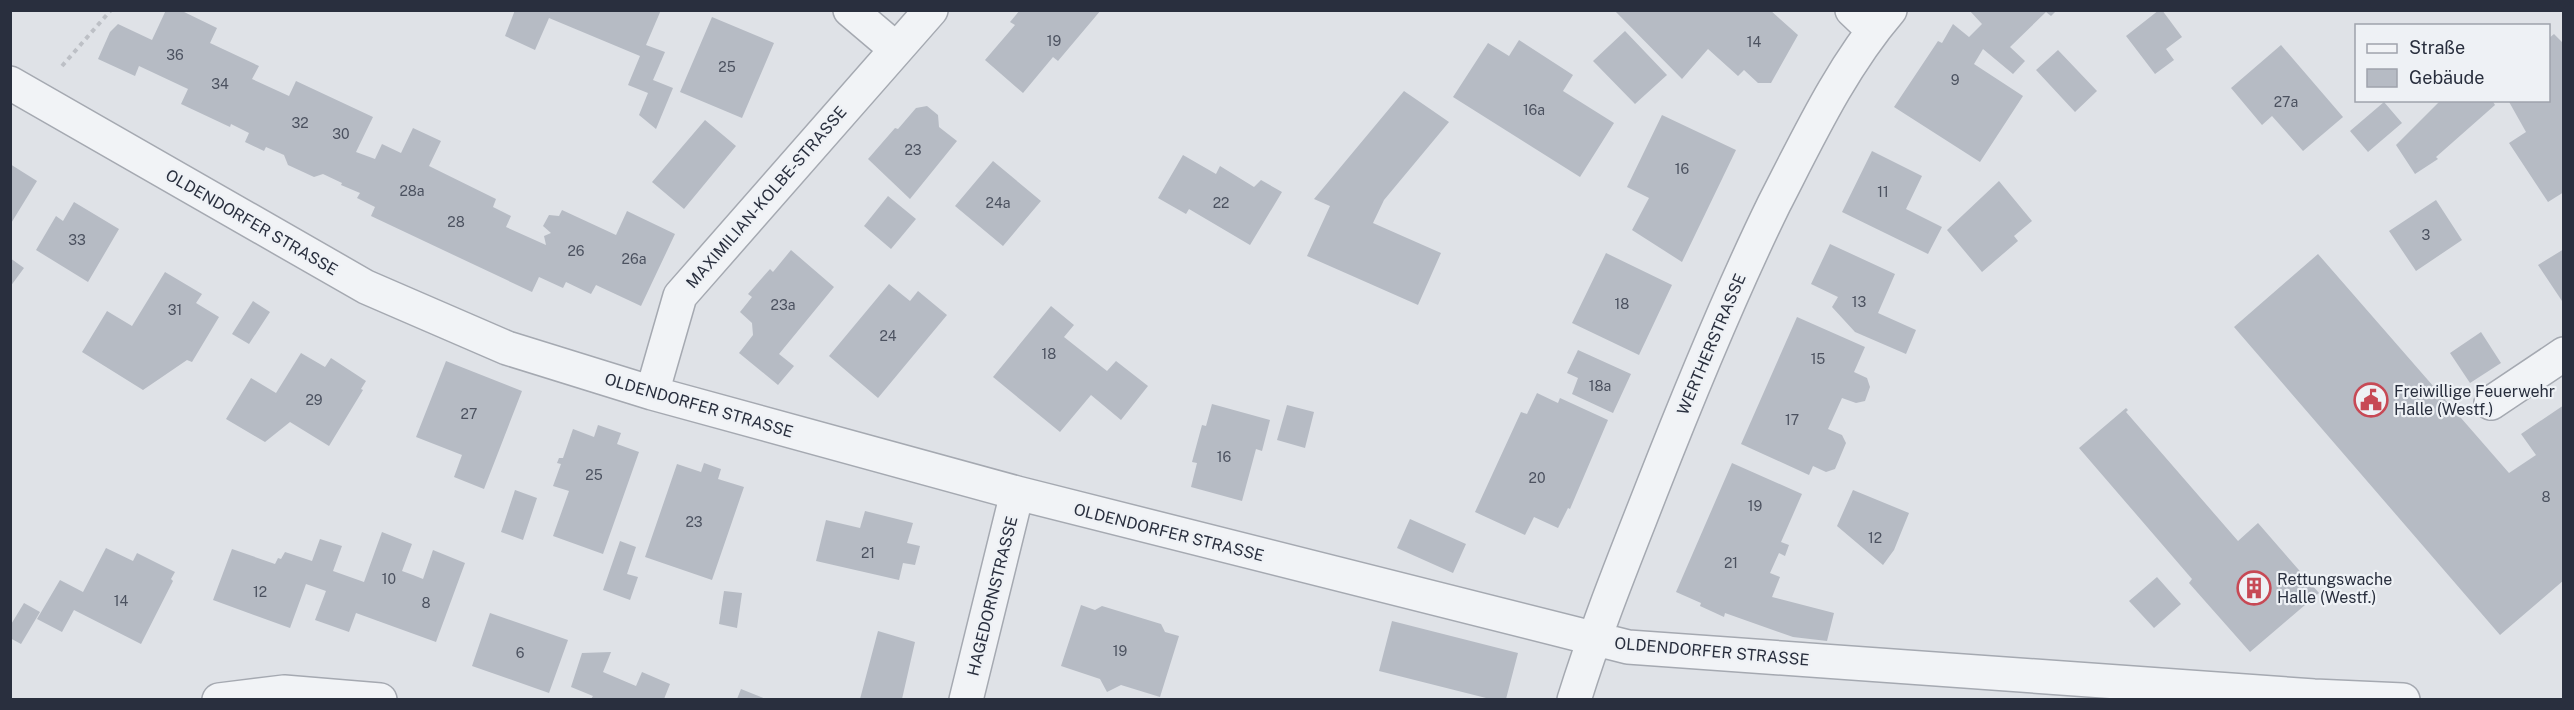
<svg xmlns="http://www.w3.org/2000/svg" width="2574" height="710" font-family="'Public Sans',sans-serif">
	<rect width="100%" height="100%" fill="#dfe2e7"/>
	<path fill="#b6bbc4" d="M166,10h14l37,18 -7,15 49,23 -7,13 37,17 7,-15 77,36 -17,35 19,7 7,-15 19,9 12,-25 28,13 -12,25 67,33 -3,8 18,9 -5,11 40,18 -2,-9 7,-3 -8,-7 6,-11 10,1 3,-6 54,25 11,-24 48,23 -34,72 -45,-21 -5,9 -25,-12 -3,6 -24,-11 -7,15 -161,-76 4,-9 -18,-9 3,-5 -19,-8 1,-2 -19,-9 -9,3 -26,-12 -4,-10 -18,-8 -2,4 -19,-9 4,-9 -18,-9 -1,3 -49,-23 7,-15 -49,-23 -4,10 -37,-17 12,-27 8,-8 34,16z
		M515,10h146l-15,35 19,7 -12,28 20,8 -17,41 -17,-14 9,-22 -20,-8 12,-29 -91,-38 -14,32 -30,-14z
		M1020,10h81l-43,51 -5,-4 -30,36 -38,-33 30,-35 -5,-3z
		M1614,10h156l28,25 -27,48h-13l-14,-13 -6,6 -30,-27 -26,30z
		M1969,10h88l-6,6 -5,-4 -36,35 15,14 -12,13 -30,-25 -9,15 49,32 -43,66 -86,-55 44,-66 4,2 11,-19 16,13 13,-13z
		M2159,10h3l20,27 -16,12 8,11 -19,14 -29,-38z
		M712,17l62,26 -32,75 -62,-26z
		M1625,31l42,44 -32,29 -42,-43z
		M2554,34l10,10v148l-16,10 -39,-59 17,-11 -18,-32h40v-61z
		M1519,40l54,35 -10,16 51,32 -34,54 -127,-80 35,-54 21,13z
		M2281,45l62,72 -40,34 -31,-35 -10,9 -31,-37z
		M2058,50l39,41 -22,21 -39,-42z
		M1404,91l45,31 -65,78 -11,23 68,30 -23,52 -111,-49 23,-50 -16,-7z
		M2441,100h51l3,5 -59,52 2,2 -23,15 -19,-29z
		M2384,102l18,21 -34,29 -18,-21z
		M927,106l11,9 1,12 18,14 -47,58 -42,-40 27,-31 3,1 18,-21z
		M1662,115l74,35 -54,112 -50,-32 17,-32 -22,-11z
		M705,120l31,26 -52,63 -32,-27z
		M1872,151l50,25 -16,33 36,18 -14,27 -86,-42z
		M1183,155l33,19 4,-8 34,21 7,-7 21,12 -32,53 -61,-36 -3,5 -28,-16z
		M993,161l48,40 -38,45 -48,-40z
		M10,164l27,17 -27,44z
		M1999,181l33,40 -18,15 4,5 -36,31 -35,-42z
		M888,196l28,23 -25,30 -27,-23z
		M2436,200l26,40 -46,31 -27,-40z
		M74,202l45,27 -31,53 -52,-32 20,-34 7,5z
		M1830,244l65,30 -17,39 38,17 -10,24 -51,-22 -23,-25 6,-10 -27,-13z
		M2564,249v50l-2,2 -24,-36z
		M791,250l43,37 -55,67 15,12 -16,19 -39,-32 14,-18 -1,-12 -12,-11 12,-15 -4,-3 22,-25 3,3z
		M1606,253l66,32 -33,70 -67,-32z
		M2318,254l191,219 27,-18 -15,-21 43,-29v175l-64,55 -266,-308z
		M10,258l14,10 -14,19z
		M165,272l37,22 -6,9 23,14 -27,45 -5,-2 -44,30 -61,-38 25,-41 25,15z
		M889,284l21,17 8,-10 29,24 -69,83 -49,-42z
		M253,301l17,11 -21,32 -17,-10z
		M1051,306l23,19 -10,12 43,34 9,-10 32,25 -27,34 -30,-25 -31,37 -67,-55z
		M1797,317l68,30 -11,25 13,6 3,9 -5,14 -9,2 -14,-5 -14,31 14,6 4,8 -11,26 -9,3 -13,-6 -4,9 -68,-31z
		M2481,332l20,31 -31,20 -20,-30z
		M1578,350l53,24 -18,39 -41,-19 6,-16 -11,-5z
		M301,353l24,14 6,-9 35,23 -5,8 2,1 -34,56 -39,-24 -25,20 -39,-23 25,-41 25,15z
		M446,361l76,30 -38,98 -30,-12 8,-22 -46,-18z
		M1537,393l21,10 2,-5 48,22 -38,89 -2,-1 -10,20 -24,-11 -9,18 -50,-23 46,-100 6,2z
		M1212,404l58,16 -8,31 -6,-2 -14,52 -51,-14 6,-24 -5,-1 10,-37 4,1z
		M1287,405l27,7 -9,36 -28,-8z
		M2126,408l2,2 -2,2 112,129 20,-18 61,70 -69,59 -61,-69 3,-4 -113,-131z
		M598,425l23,8 -4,11 22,8 -36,102 -50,-18 16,-45 -16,-5 8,-22 -4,-1 2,-5h4l10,-29 21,8z
		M704,463l17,6 -3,10 26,8 -32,93 -67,-23 32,-93 24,8z
		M1732,463l70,31 -21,48 8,3 -4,11 -6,-3 -9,20 10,4 -8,20 62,16 -7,28 -34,-4 -68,-24 -1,4 -24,-11 1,-3 -25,-11z
		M515,490l22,8 -14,42 -22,-8z
		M1853,490l56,23 -15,37 -11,15 -46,-39z
		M865,511l48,12 -6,20 13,3 -5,19 -12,-2 -4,17 -83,-19 10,-41 34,8z
		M1410,519l56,25 -13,29 -56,-25z
		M382,532l30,12 -10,27 11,4 10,4 10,-29 32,13 -29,79 -80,-29 -7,19 -34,-12 11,-29 -20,-7 -16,44 -77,-28 19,-51 43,15 3,-6 3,1 4,-7 27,9 8,-22 22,7 -9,25 31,11z
		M620,541l16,6 -9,27 11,3 -8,23 -27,-10z
		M106,548l27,13 4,-8 38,19 -4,7 2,2 -32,63 -67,-34 -12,22 -25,-13 23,-39 23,12z
		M2157,577l24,27 -27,24 -25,-27z
		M724,591l18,2 -5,35 -18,-4z
		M24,603l16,9 -19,32 -11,-6v-12z
		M1081,605l14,5 7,-4 59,18 4,8 14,4 -19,61 -39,-12 -14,7 -7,-13 -39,-13z
		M490,613l78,27 -19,53 -77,-27z
		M1392,621l126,32 -12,46h-16l-111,-28z
		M878,631l37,11 -13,57h-42z
		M611,652l-8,20 33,14 6,-14 28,12 -6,15h-73l2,-3 -22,-9 11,-34z
		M741,689l25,10h-29z"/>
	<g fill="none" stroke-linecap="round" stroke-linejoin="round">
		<g stroke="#a5a9b1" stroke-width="36">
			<path id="minor" d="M850,10l46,39
				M1852,10l21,20
				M10,83l356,204 141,61 145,45 365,100 611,154 686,49 89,4
				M652,393l28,-97 251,-286
				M2491,403l73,-49
				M219,700l65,-8 96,8
				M966,700l51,-207
				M1574,700c22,-71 50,-140 77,-209 38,-97 77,-193 123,-287 34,-66 67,-137 116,-194"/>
		</g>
		<path stroke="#bdc0c6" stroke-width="4" stroke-dasharray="4.5 4.5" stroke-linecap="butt" d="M62,66l49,-56"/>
		<use href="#minor" stroke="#f1f3f6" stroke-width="33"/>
	</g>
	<defs>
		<g id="civic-ring" transform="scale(1.725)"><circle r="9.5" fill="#eef1f5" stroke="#c74955" stroke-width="1.5"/><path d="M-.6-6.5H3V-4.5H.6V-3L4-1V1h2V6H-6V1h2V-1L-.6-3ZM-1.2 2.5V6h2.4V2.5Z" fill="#c74955"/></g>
		<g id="building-ring" transform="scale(1.725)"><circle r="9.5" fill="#eef1f5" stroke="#c74955" stroke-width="1.5"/><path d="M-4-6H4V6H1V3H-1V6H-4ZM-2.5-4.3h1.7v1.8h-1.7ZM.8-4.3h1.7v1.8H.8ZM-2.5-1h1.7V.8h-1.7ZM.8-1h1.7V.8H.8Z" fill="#c74955"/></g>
	</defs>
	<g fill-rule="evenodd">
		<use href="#civic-ring" x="2371" y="400"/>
		<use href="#building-ring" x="2254" y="588"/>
	</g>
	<g text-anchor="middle" stroke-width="4.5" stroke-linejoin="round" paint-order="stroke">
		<g font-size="14" fill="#4c5260">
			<text x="1054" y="46">19</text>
			<text x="1754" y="47">14</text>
			<text x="175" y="60">36</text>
			<text x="727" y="72">25</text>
			<text x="1955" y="85">9</text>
			<text x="220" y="89">34</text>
			<text x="2286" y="107">27a</text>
			<text x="1534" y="115">16a</text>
			<text x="300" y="128">32</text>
			<text x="341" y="139">30</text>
			<text x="913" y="155">23</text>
			<text x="1682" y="174">16</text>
			<text x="412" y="196">28a</text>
			<text x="1883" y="197">11</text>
			<text x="998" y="208">24a</text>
			<text x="1221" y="208">22</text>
			<text x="456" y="227">28</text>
			<text x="2426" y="240">3</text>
			<text x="77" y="245">33</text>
			<text x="576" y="256">26</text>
			<text x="634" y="264">26a</text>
			<text x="1859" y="307">13</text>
			<text x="1622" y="309">18</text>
			<text x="783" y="310">23a</text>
			<text x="175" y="315">31</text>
			<text x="888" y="341">24</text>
			<text x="1049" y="359">18</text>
			<text x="1818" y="364">15</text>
			<text x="1600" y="391">18a</text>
			<text x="314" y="405">29</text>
			<text x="469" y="419">27</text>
			<text x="1792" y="425">17</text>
			<text x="1224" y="462">16</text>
			<text x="594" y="480">25</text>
			<text x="1537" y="483">20</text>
			<text x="2546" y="502">8</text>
			<text x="1755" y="511">19</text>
			<text x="694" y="527">23</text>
			<text x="1875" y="543">12</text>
			<text x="868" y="558">21</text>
			<text x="1731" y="568">21</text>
			<text x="389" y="584">10</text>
			<text x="260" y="597">12</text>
			<text x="121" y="606">14</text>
			<text x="426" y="608">8</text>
			<text x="1120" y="656">19</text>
			<text x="520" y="658">6</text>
		</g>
		<g font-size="16" fill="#292f3e" stroke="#eef1f5">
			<text transform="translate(766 197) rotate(-49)" y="6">MAXIMILIAN-KOLBE-STRASSE</text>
			<text transform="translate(252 222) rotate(30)" y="6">OLDENDORFER STRASSE</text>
			<text transform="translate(1711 344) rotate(-67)" y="6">WERTHERSTRASSE</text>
			<text transform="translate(699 405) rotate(16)" y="6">OLDENDORFER STRASSE</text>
			<text transform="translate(1169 532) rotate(14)" y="6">OLDENDORFER STRASSE</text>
			<text transform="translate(992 596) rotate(-76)" y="6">HAGEDORNSTRASSE</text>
			<text transform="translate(1712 651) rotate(5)" y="6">OLDENDORFER STRASSE</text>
		</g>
		<g font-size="16" fill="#292f3e" stroke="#eef1f5" text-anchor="start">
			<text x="2394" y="397">Freiwillige Feuerwehr<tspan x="2394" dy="18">Halle (Westf.)</tspan></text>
			<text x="2277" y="585">Rettungswache<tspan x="2277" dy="18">Halle (Westf.)</tspan></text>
		</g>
	</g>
	<rect width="2574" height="710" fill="none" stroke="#292f3e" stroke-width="24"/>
	<rect x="2355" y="24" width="195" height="78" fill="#eef1f5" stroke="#9fa3ac" stroke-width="1.5"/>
	<rect x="2367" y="44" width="30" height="9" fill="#f1f3f6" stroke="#9fa3ac" stroke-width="1.5"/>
	<text x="2409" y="54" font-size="18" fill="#292f3e">Straße</text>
	<rect x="2367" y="69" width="30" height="18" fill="#b6bbc4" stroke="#9fa3ac" stroke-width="1.5"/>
	<text x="2409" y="84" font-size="18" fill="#292f3e">Gebäude</text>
</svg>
